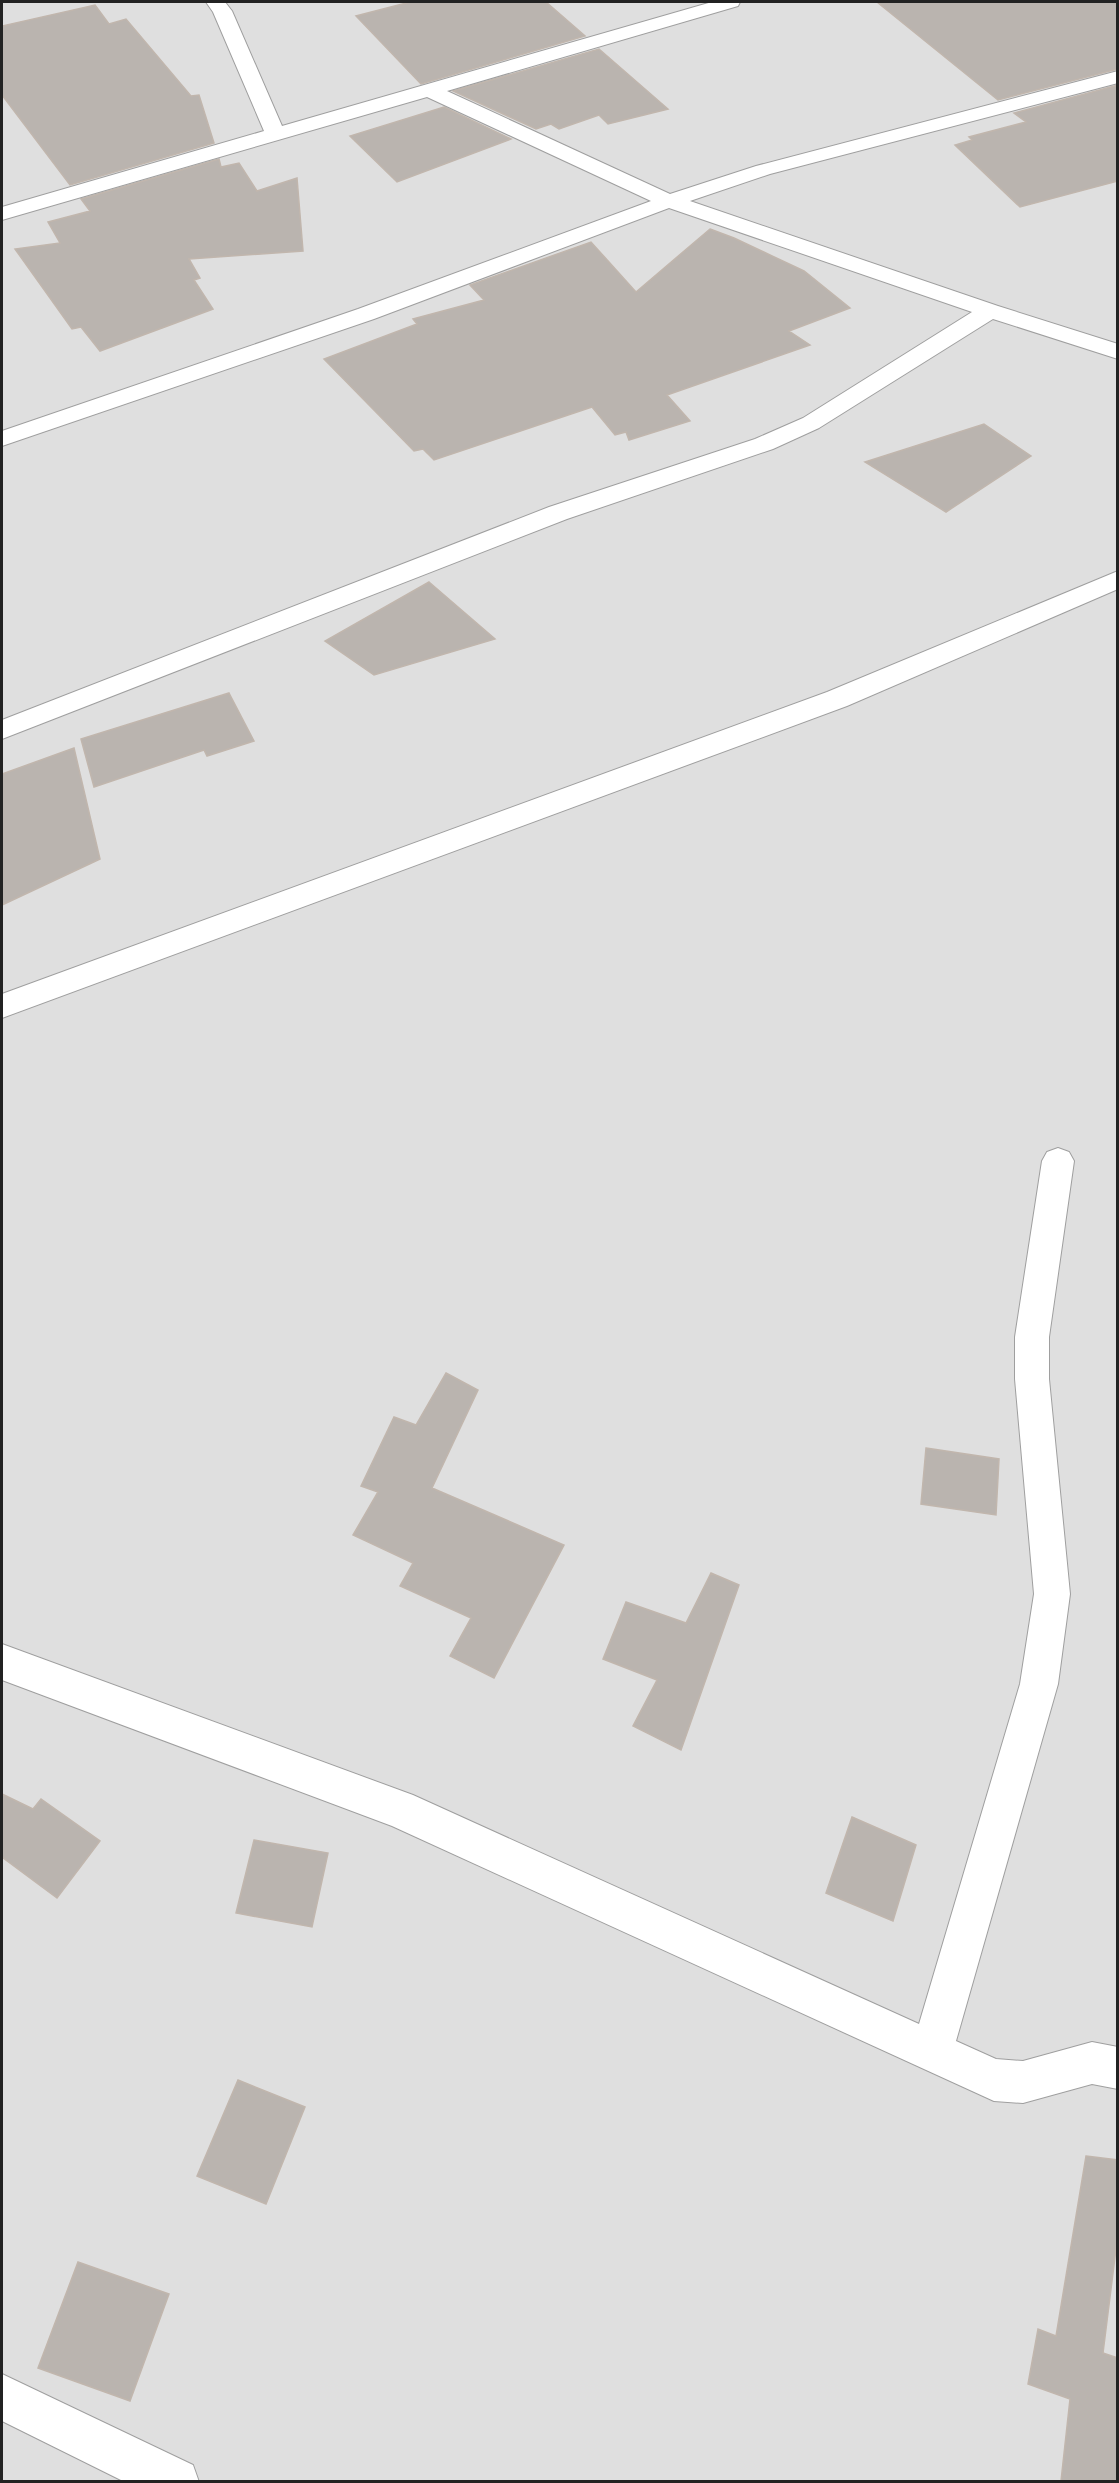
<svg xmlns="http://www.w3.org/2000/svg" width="1119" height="2483" font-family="'Archivo Narrow',sans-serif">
	<rect width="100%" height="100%" fill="#f1eee9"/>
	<path fill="#dfdfdf" d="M2,2h1115v2479h-1115z"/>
	<path fill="#bab4af" stroke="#c1b6ad" stroke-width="1.5" d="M410,2h136l39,34 -164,48 -65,-68z
		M877,2h241v67l-120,31z
		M95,5l14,19 17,-5 65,77 8,-1 15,48 -144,42 -68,-90v-69z
		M599,49l69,60 -60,15 -9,-9 -40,14 -8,-5 -15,5 -83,-38z
		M1118,85v96l-98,26 -65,-62 17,-5 -3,-3 57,-15 -12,-9z
		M444,107l67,32 -114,43 -47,-46z
		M219,159l2,8 18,-4 18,28 40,-13 6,73 -114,8 11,19 -6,2 19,29 -113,42 -19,-24 -9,2 -57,-80 45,-6 -12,-21 42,-11 -9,-12z
		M710,229l24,9 70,33 46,37 -61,23 21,14 -143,50 23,26 -61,19 -3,-8 -11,3 -23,-28 -158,53 -11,-11 -9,2 -90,-92 93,-35 -4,-5 71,-19 -14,-15 121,-43 45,50z
		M984,424l47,32 -85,56 -81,-50z
		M429,582l66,57 -121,36 -49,-34z
		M229,693l25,48 -47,15 -3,-6 -110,37 -13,-48z
		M74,748l26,111 -98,46v-131z
		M446,1373l32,17 -46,98 132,57 -70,133 -44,-22 21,-38 -71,-32 13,-23 -60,-28 25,-43 -17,-6 33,-69 22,8z
		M926,1448l73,11 -3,56 -75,-11z
		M711,1573l28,12 -58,165 -48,-24 24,-46 -54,-21 23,-57 60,21z
		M2,1794l31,15 8,-10 59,42 -43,57 -55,-41z
		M852,1817l64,28 -23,76 -67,-28z
		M254,1840l74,13 -16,74 -76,-14z
		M238,2080l67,27 -39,97 -69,-28z
		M1086,2156l32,4v73l-15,120 15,5v123h-57l9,-82 -42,-15 10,-55 18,7z
		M78,2262l91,32 -39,107 -92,-33z"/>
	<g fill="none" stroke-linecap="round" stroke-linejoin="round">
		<g stroke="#9f9f9f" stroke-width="2">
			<path id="minor" d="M206,2h19l7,9 50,115 430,-124h28l-2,4 -291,85 223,103 86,-28 362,-95v12l-348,91 -80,27 308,105 120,38v15l-125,-40 -174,109 -46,21 -206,70 -565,220v-19l547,-213 206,-68 48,-21 169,-106 -303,-104 -295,111 -372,127v-15l356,-122 293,-108 -224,-104 -425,123v-13l262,-76 -51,-119z
				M1118,571v18l-271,117 -845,312v-24l825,-302z
				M1058,1148l11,4 5,9 -25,176v42l21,215 -12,90 -102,357 40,18 27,2 69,-19 26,5v42l-26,-5 -69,19 -29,-2 -602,-275 -390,-146v-36l411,151 506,229 101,-340 14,-90 -19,-215v-42l27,-176 5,-9z
				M2,2374l191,91 6,17h-74l-123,-61z"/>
		</g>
		<use href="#minor" fill="#fff" fill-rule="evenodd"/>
	</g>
	<rect width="1119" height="2483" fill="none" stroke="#222222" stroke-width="6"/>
</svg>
